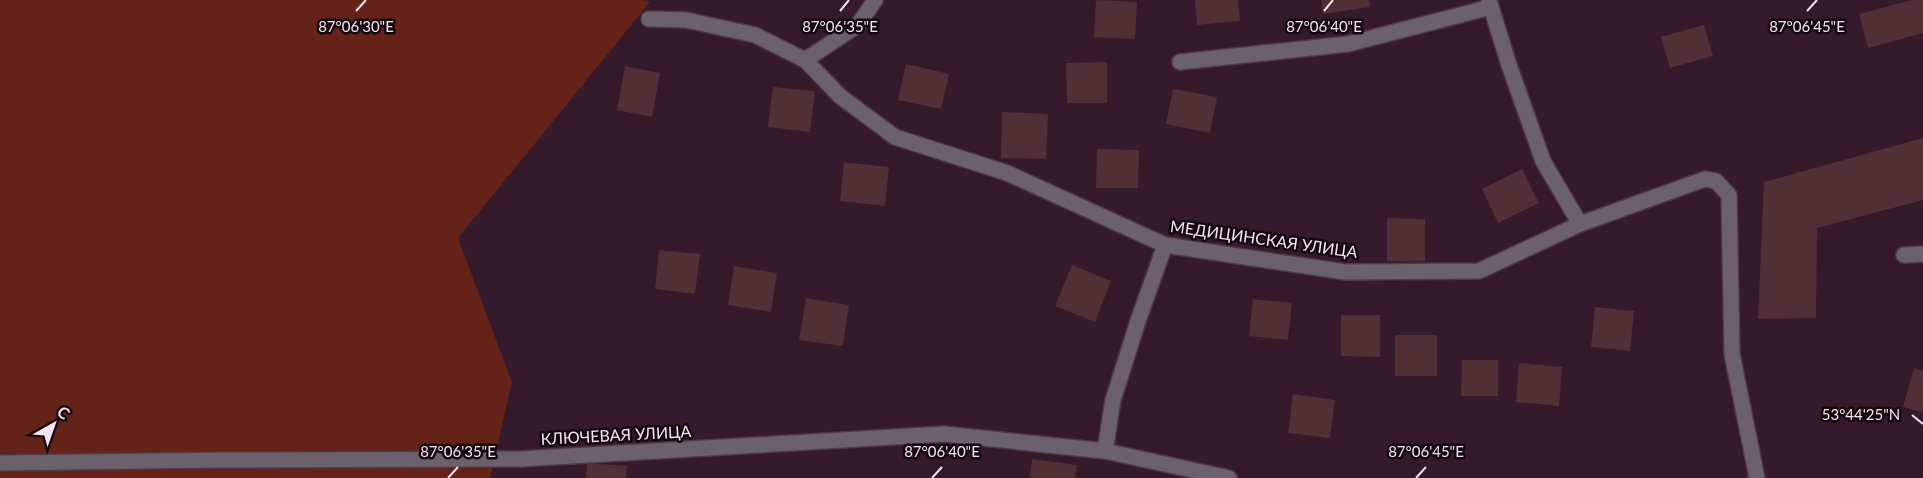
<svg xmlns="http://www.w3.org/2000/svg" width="1923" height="478" font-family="Lato,sans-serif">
	<rect width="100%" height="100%" fill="#351a2b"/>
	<path fill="#652218" d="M0,0h643l7,2 -192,236 54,144 -22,96h-490z"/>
	<path fill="#502f35" d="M1096,0l41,2 -2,37 -41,-2z
		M1195,0h43l2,21 -43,4z
		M1321,0h48l1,7 -47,7z
		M1912,0h11v33l-55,15 -9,-34z
		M1704,25l9,31 -43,12 -9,-31z
		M1107,62v41h-40l-1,-40z
		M906,64l43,10 -8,35 -43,-9z
		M625,66l35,7 -8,44 -35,-7z
		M773,87l42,4 -5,41 -42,-5z
		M1173,89l44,8 -7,36 -44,-9z
		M1002,112l46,2 -2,45 -45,-1z
		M1923,138v62l-106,28 -1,90 -58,1 6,-137z
		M1097,149l42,1 -1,38h-42z
		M844,162l45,5 -4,39 -45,-5z
		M1522,169l17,34 -41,20 -16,-34z
		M1387,218l38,1v42h-38z
		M659,250l41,4 -5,40 -40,-5z
		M1072,265l39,16 -16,41 -40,-16z
		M734,266l43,7 -6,39 -43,-7z
		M806,298l43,7 -6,41 -44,-6z
		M1253,299l39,4 -4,37 -39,-4z
		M1595,307l39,4 -4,40 -39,-4z
		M1341,315h39v42l-39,-1z
		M1395,335h42v41h-42z
		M1462,360h36v36h-37z
		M1519,363l43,4 -3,39 -43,-4z
		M1914,368l9,3v41l-20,-5z
		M1293,394l42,6 -5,38 -42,-5z
		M1032,459l45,6 -2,13h-45z
		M587,463l40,3 -1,12h-40z"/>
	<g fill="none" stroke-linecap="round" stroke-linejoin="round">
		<g stroke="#503646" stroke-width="18">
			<path id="lane" d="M1904,255l19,-1"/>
		</g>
		<g stroke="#503646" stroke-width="18">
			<path id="street" d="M1489,0l19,62 35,99 37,63
				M649,19l37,1 69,15 50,25 36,37 54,40 112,36 158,72 180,27 134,-1 101,-47 125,-45 11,2 13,14 3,159 25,124
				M805,60l53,-35 17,-25
				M1180,62l168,-18 143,-37
				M1105,451l8,-51 25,-79 27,-76
				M0,463l219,-3 301,-1 424,-25 161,17 124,27"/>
		</g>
		<use href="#lane" stroke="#6b616d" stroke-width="15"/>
		<use href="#street" stroke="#6b616d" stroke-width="15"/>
	</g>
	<path fill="none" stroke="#f7e4ee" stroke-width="2" d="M356,11l10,-11M840,11l9,-11M1324,11l9,-11M1807,11l10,-11M1912,415l11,9M448,478l10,-11M932,478l10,-11M1416,478l10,-11"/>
	<g text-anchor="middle" stroke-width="5" stroke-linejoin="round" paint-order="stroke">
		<g font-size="16" fill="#f7e4ee" stroke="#150910">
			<text transform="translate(1264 239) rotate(8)" y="6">МЕДИЦИНСКАЯ УЛИЦА</text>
			<text transform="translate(616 435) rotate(-3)" y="6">КЛЮЧЕВАЯ УЛИЦА</text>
		</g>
	</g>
	<g font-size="15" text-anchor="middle" fill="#f7e4ee" stroke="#150910" stroke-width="5" stroke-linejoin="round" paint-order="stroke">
		<text x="356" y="32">87°06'30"E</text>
		<text x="840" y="32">87°06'35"E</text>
		<text x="1324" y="32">87°06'40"E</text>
		<text x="1807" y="32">87°06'45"E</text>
		<text x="1861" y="420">53°44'25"N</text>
		<text x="458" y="457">87°06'35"E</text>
		<text x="942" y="457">87°06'40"E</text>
		<text x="1426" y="457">87°06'45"E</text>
	</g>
	<g transform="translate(54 424) rotate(40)" stroke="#150910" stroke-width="4.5" paint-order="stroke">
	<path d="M0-4.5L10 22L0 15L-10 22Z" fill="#f7e4ee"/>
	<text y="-9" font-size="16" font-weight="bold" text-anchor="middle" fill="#f7e4ee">С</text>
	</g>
</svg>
